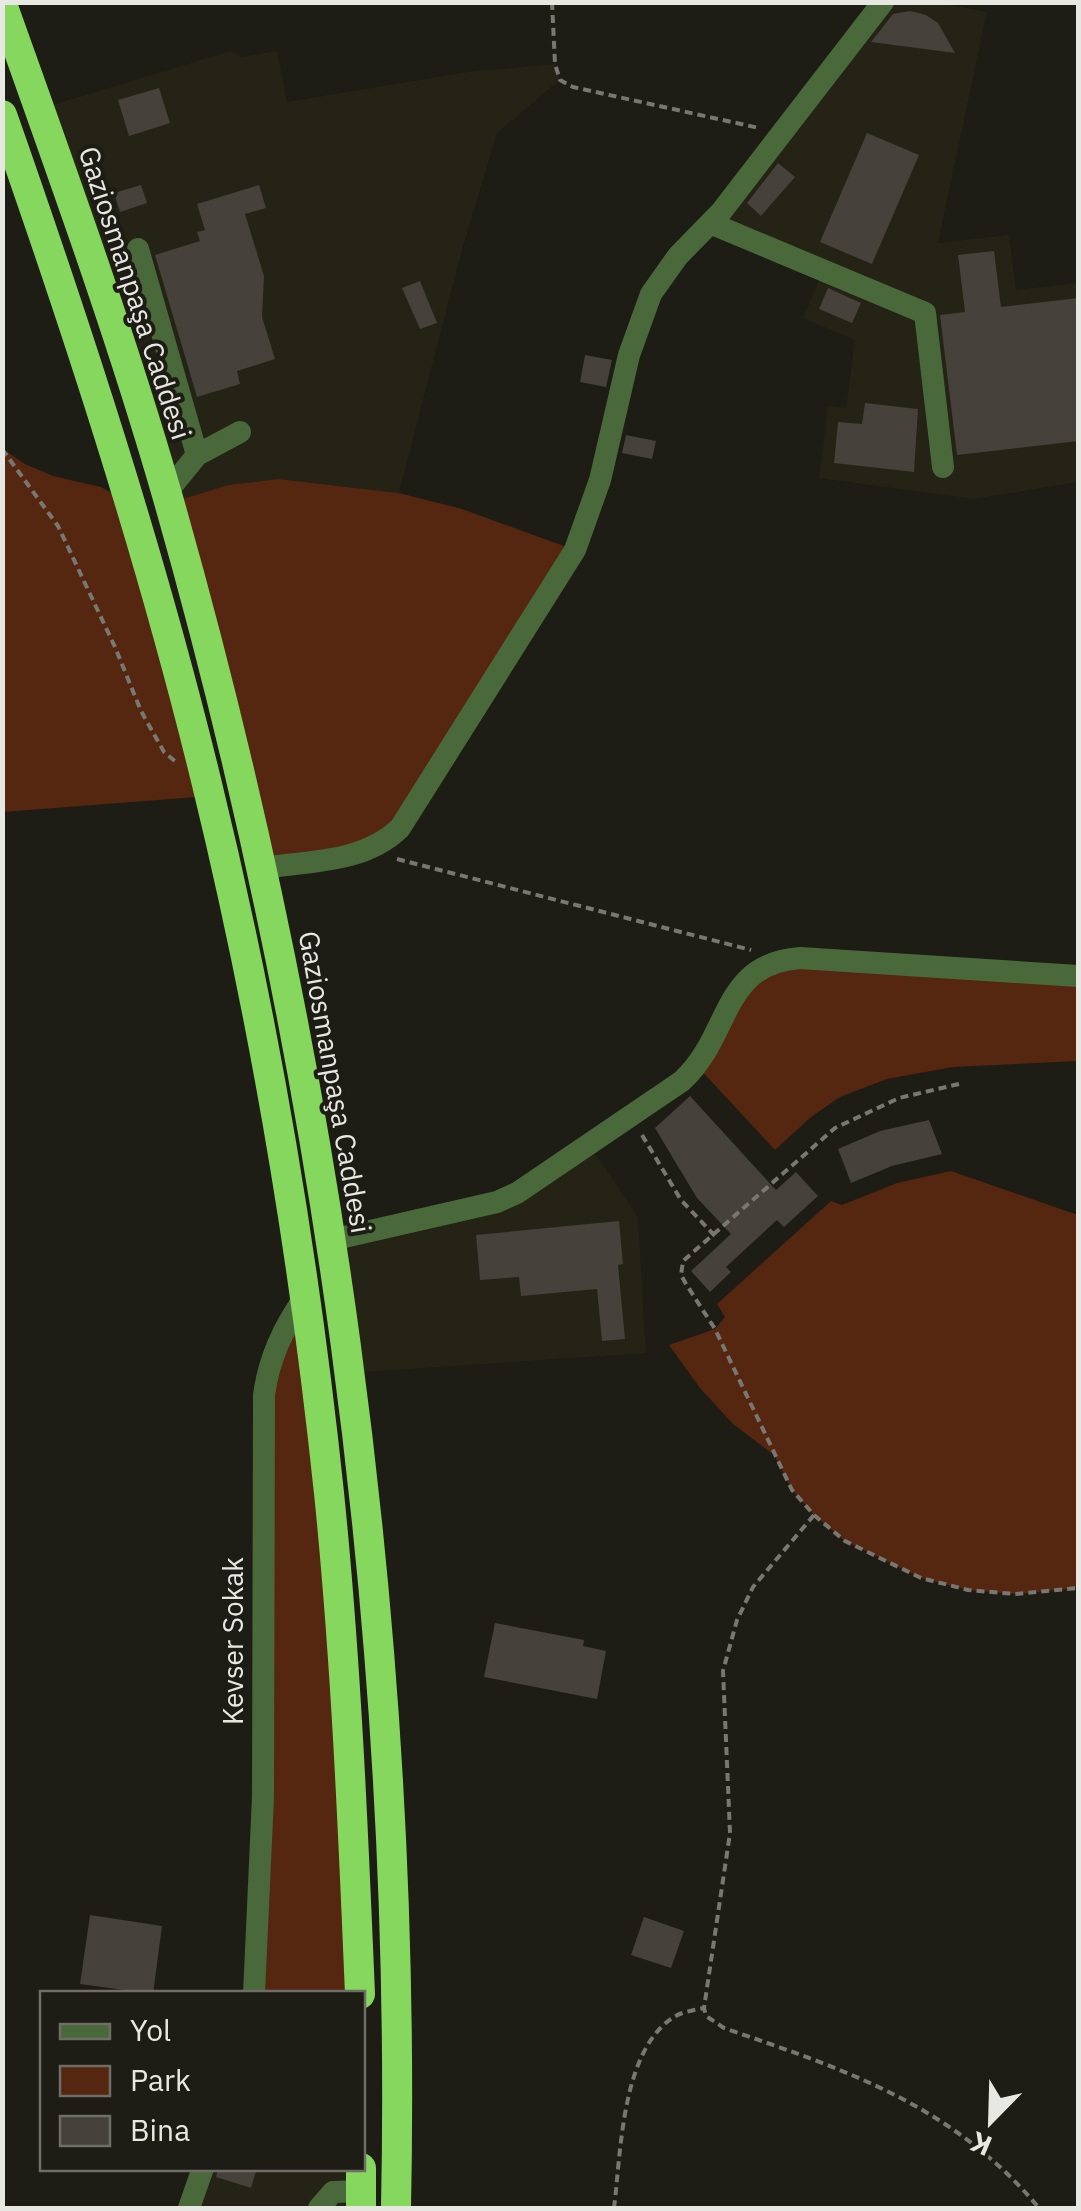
<svg xmlns="http://www.w3.org/2000/svg" width="1081" height="2211" font-family="'IBM Plex Sans',sans-serif">
	<rect width="100%" height="100%" fill="#1d1c15"/>
	<path fill="#242316" d="M883,3h57l47,9 -49,231 71,-8 7,55 62,-7v199l-104,17 -155,-21 9,-72 18,2 9,-68 -52,-22 20,-47 -113,-48z
		M231,51l10,6 36,-6 10,51 181,-30 87,-8 5,16 -63,53 -35,117 -63,243 -121,-14 -50,6 -59,18 -130,-394z
		M590,1146l48,71 8,136 -297,20 -18,-133 166,-38z
		M203,2169h158v39h-172z"/>
	<path fill="#552610" d="M3,449l22,15 28,12 48,11 29,16 80,293 -207,16z
		M278,479l121,14 63,16 113,41 -191,293 -122,25 -93,-365 59,-18z
		M766,964l312,12v85l-125,6 -66,12 -47,18 -29,20 -36,33 -77,-83z
		M951,1171l127,44v373l-63,6 -47,-4 -47,-12 -76,-37 -31,-26 -22,-25 -18,-35 -41,-31 -33,-36 -31,-43 46,-16 10,-12 -8,-13 114,-103 11,4 55,-22z
		M304,1298l56,695 -106,1 10,-599z"/>
	<path fill="#46413a" d="M910,11l16,4 12,8 17,30 -84,-11 22,-28z
		M159,88l11,35 -41,13 -11,-36z
		M867,133l52,22 -47,109 -52,-22z
		M778,163l17,14 -34,39 -14,-13z
		M141,185l6,18 -27,9 -6,-19z
		M259,185l7,23 -21,6 19,62 -2,41 13,42 -38,12 3,13 -43,13 -42,-142 45,-14 -3,-9 8,-2 -8,-26z
		M994,251l7,56 77,-9v143l-121,14 -17,-140 25,-3 -7,-57z
		M420,281l17,42 -17,6 -18,-41z
		M828,288l33,15 -9,20 -33,-14z
		M585,355l27,5 -6,27 -26,-5z
		M865,403l53,6 -4,63 -80,-9 4,-41 24,2z
		M626,435l30,6 -4,18 -30,-6z
		M690,1096l86,94 20,-18 22,24 -34,31 -7,-7 -51,47 5,5 -21,20 -19,-21 40,-37 -34,-36 -42,-70z
		M929,1120l13,34 -50,12 -41,17 -13,-34 42,-18z
		M619,1221l4,43 -5,1 7,74 -23,2 -5,-52 -76,7 -2,-19 -39,3 -4,-45z
		M495,1623l89,17 -1,6 23,5 -9,48 -113,-22z
		M90,1915l72,11 -9,68 -73,-10z
		M644,1917l40,14 -13,37 -40,-13z
		M218,2168h39l-6,20 -35,-11z"/>
	<g fill="none" stroke-linecap="round" stroke-linejoin="round">
		<path stroke="#787771" stroke-width="4" stroke-dasharray="8 5" stroke-linecap="butt" d="M552,2l3,62 5,16 13,7 186,41
			M2,449l56,77 57,121 26,64 23,41 12,10
			M397,859l354,91
			M959,1084l-60,14 -64,30 -152,133 -2,14 5,9 29,45 77,161 22,25 31,26 76,37 47,12 47,4 63,-6
			M642,1135l39,65 34,36
			M814,1515l-61,72 -16,33 -14,51 7,162 -26,175 2,8 18,12c122,42 229,77 315,180
			M614,2208c7,-54 7,-158 60,-191 7,-5 21,-7 30,-9"/>
		<path stroke="#49693b" stroke-width="22" d="M710,223l215,90 18,154
			M138,249l59,206
			M167,492l30,-37 43,-23
			M262,868c48,-7 102,-5 138,-40l175,-278 25,-70 29,-125 22,-61 27,-38 43,-44 162,-210
			M331,1240l166,-38 20,-9 165,-112c50,-46 38,-117 118,-123l278,18
			M254,1994l9,-197 1,-402c5,-37 19,-66 40,-97
			M189,2208l14,-40
			M319,2208l14,-16 28,-1"/>
		<path stroke="#86d75d" stroke-width="30" d="M2,4c58,163 118,327 166,494 158,554 240,1134 228,1710
			M2,115c77,219 149,440 204,665 57,233 98,474 123,713 17,166 24,333 31,501
			M361,2208v-40"/>
	</g>
	<g text-anchor="middle" stroke-width="8" stroke-linejoin="round" paint-order="stroke">
		<g font-size="28" fill="#e8e8e3" stroke="#1d1c15">
			<text transform="translate(135 293) rotate(72)" y="10">Gaziosmanpaşa Caddesi</text>
			<text transform="translate(335 1082) rotate(80)" y="10">Gaziosmanpaşa Caddesi</text>
			<text transform="translate(233 1641) rotate(-90)" y="10">Kevser Sokak</text>
		</g>
	</g>
	<rect width="1081" height="2211" fill="none" stroke="#e8e8e3" stroke-width="10"/>
	<rect x="40" y="1991" width="325" height="180" fill="#1d1c15" stroke="#6e6e67" stroke-width="2.5"/>
	<rect x="60" y="2024" width="50" height="15" fill="#49693b" stroke="#6e6e67" stroke-width="2.5"/>
	<text x="130" y="2041" font-size="30" fill="#e8e8e3">Yol</text>
	<rect x="60" y="2066" width="50" height="30" fill="#552610" stroke="#6e6e67" stroke-width="2.5"/>
	<text x="130" y="2091" font-size="30" fill="#e8e8e3">Park</text>
	<rect x="60" y="2116" width="50" height="30" fill="#46413a" stroke="#6e6e67" stroke-width="2.5"/>
	<text x="130" y="2141" font-size="30" fill="#e8e8e3">Bina</text>
	<g transform="translate(991 2121) rotate(203)" stroke="#1d1c15" stroke-width="8" paint-order="stroke">
	<path d="M0-8L18 38L0 25L-18 38Z" fill="#e8e8e3"/>
	<text y="-15" font-size="28" font-weight="bold" text-anchor="middle" fill="#e8e8e3">K</text>
	</g>
</svg>
